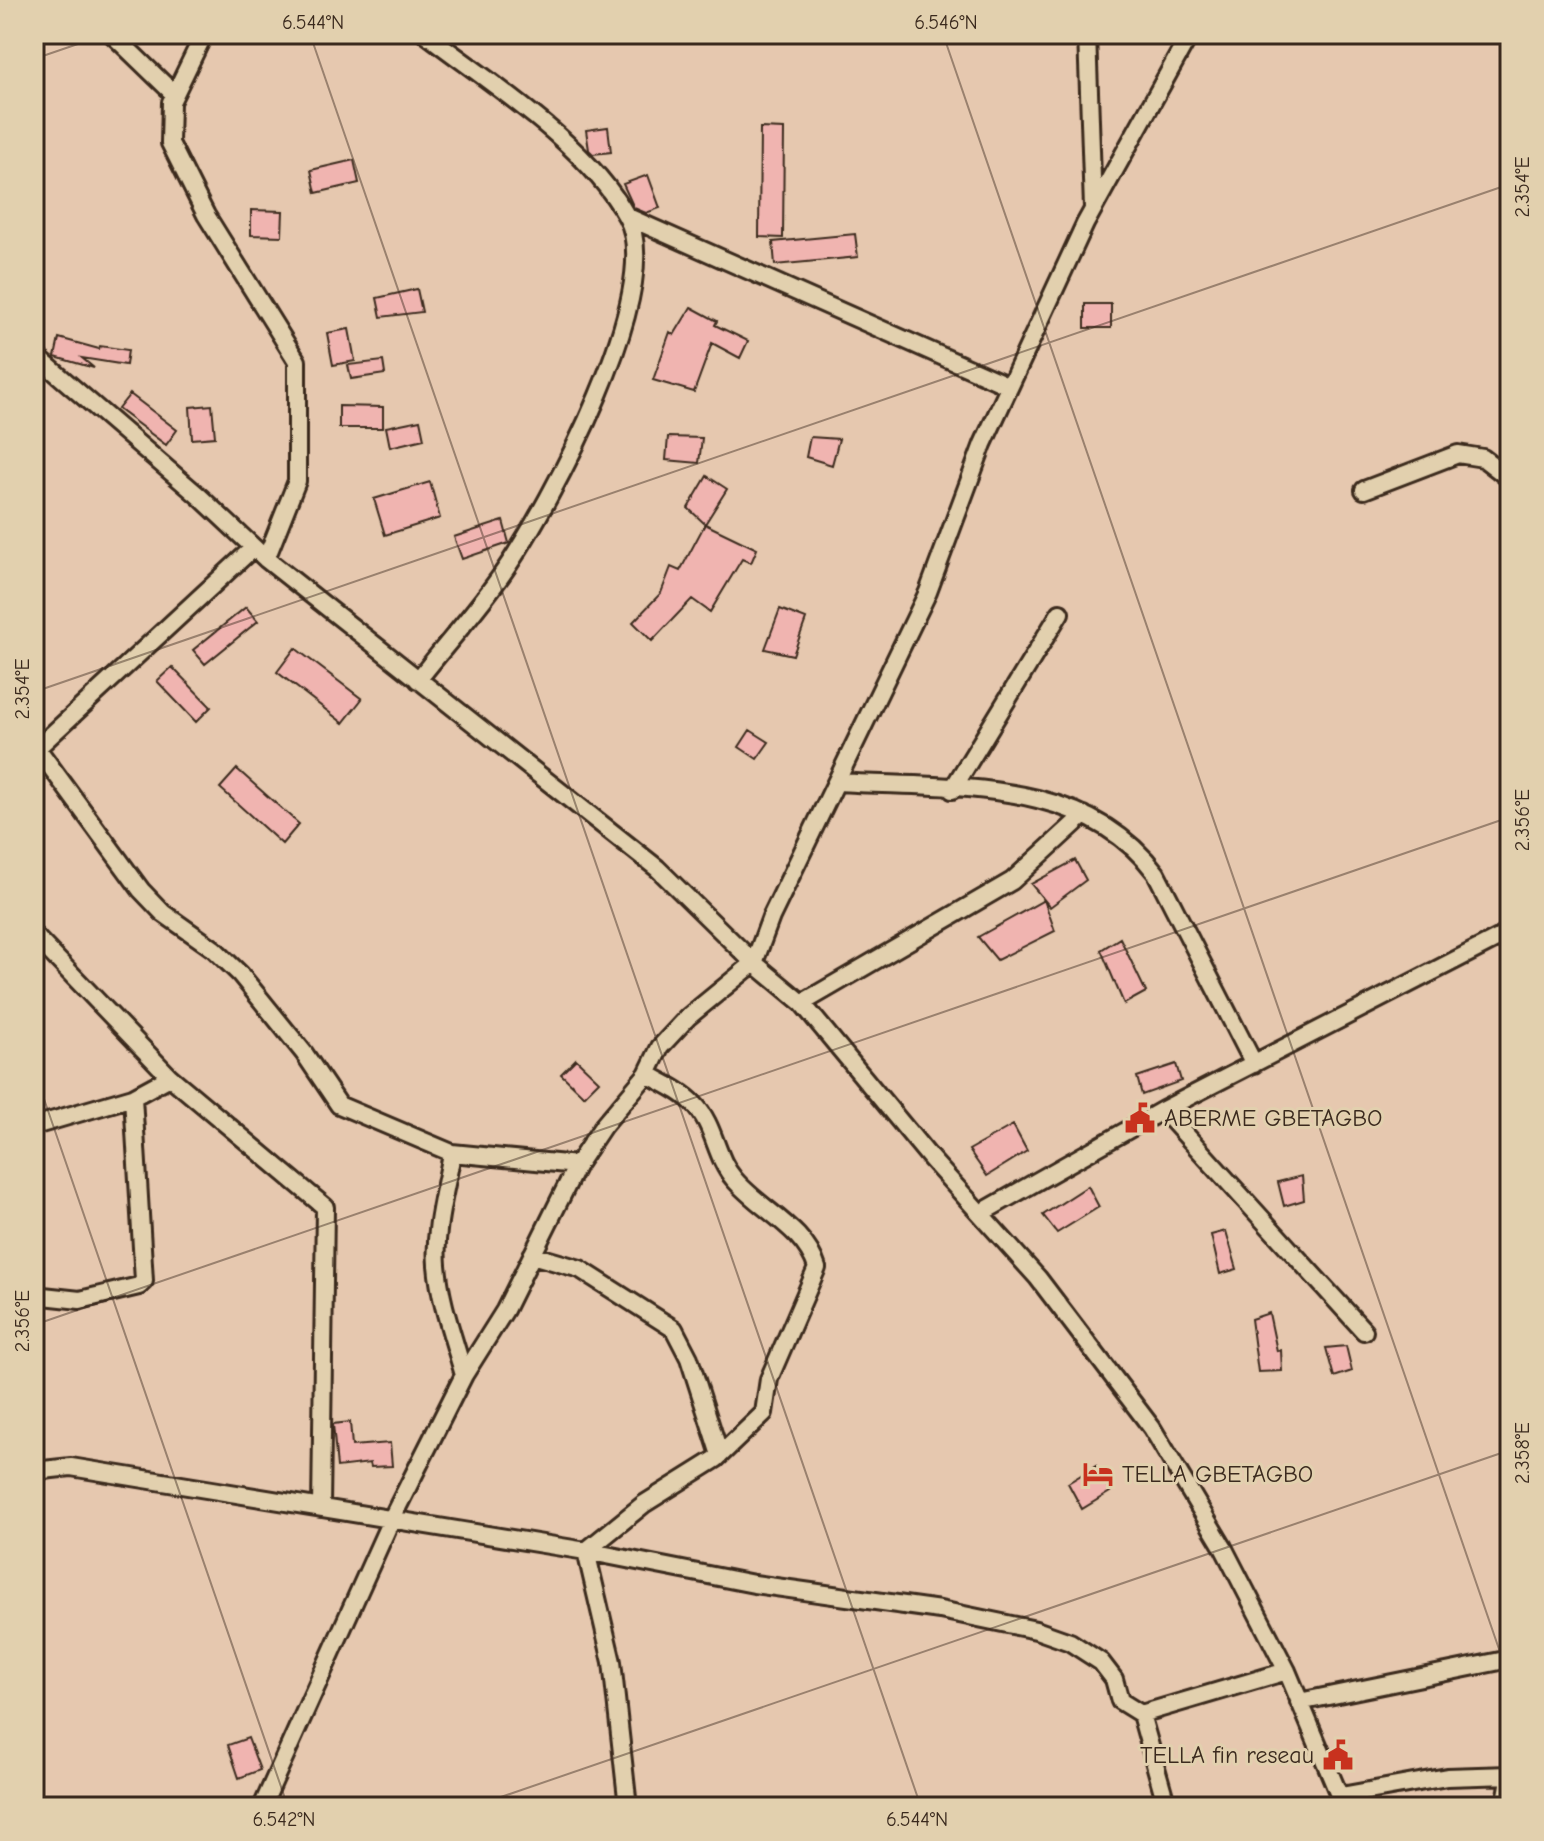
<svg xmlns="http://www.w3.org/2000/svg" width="1544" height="1841" font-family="'Comic Neue',sans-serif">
	<rect width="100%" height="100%" fill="#e6c8af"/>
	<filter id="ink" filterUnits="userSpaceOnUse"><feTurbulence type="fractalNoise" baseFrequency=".0125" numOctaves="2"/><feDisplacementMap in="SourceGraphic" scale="16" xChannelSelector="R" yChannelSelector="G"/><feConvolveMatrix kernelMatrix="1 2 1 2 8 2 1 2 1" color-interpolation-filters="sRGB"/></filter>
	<g filter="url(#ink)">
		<path fill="#f0b4b0" stroke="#3b2a1e" stroke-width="2" d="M608,127l3,25 -18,2 -4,-4 -3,-20z
			M760,128l24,1 -1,109 -24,-1z
			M354,160l5,23 -43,10 -5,-23z
			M648,175l12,33 -14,5 -12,-5 -11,-24z
			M251,210l32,1 -1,25 -31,-1z
			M855,234l3,23 -83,8 -2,-23z
			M417,289l5,23 -41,5 -4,-19z
			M1085,304h26v24h-26z
			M691,307l26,14 -2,4 33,16 -8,17 -28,-15 -18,49 -41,-12 17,-48 4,3z
			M349,329l6,32 -22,4 -6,-32z
			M59,338l40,11 1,-3 28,4 -2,15 -44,-7 12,10 -39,-11z
			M383,361l2,13 -34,5 -3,-14z
			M130,394l47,36 -11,15 -48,-36z
			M212,405l3,32 -23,2 -2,-32z
			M339,406l44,1v21h-44z
			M420,420l4,19 -34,8 -4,-20z
			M668,437l34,1 -3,25 -33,-3z
			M810,437l29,2 -7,26 -26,-8z
			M707,476l20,13 -22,35 -17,-16z
			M430,482l10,36 -55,17 -11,-36z
			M503,521l6,22 -47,16 -8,-22z
			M705,524l52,25 -6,14 -9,-4 -32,53 -18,-13 -40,42 -19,-19 28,-29 10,-26 9,4z
			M246,607l12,14 -53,43 -12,-14z
			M780,609l26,10 -13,36 -28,-6z
			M295,648l67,51 -19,24 -66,-51z
			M172,667l39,40 -15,15 -39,-41z
			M750,730l19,12 -12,17 -18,-12z
			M237,769l62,55 -17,20 -62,-56z
			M1075,860l11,20 -36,27 -19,-23z
			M1044,900l11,31 -58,29 -19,-23z
			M1120,938l26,54 -22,12 -23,-54z
			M576,1059l23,22 -15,15 -23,-22z
			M1176,1064l5,17 -39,14 -5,-18z
			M1013,1125l14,26 -40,25 -18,-26z
			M1302,1176l2,24 -20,6 -6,-24z
			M1088,1186l11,21 -42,26 -14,-18z
			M1226,1231l11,38 -17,5 -9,-39z
			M1269,1313l8,38 4,-1 1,21 -24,1 -7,-53z
			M1346,1346l6,25 -18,6 -8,-29z
			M350,1422l2,24 38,-3 2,23 -21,1 -1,-4 -33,4 -4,-43z
			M1096,1466l14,26 -28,17 -14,-26z
			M248,1738l12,32 -21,8 -11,-33z"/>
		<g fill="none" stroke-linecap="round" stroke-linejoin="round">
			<g stroke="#3b2a1e" stroke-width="22">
				<path id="minor" d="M112,34l62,60
					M204,34l-33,68 -1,41 36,72 91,146v120l-31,78
					M1087,34l6,174
					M628,217l381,169
					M34,354l166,143 66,62 391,309 97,95 48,40 130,157 106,118 114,150 71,119 64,124 57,136
					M1364,490l94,-36 25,4 27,21
					M418,680c29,-37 61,-72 87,-110 44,-64 162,-281 122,-353 -40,-73 -136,-133 -201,-183
					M37,748l104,142 22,23 51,36 26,25 64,79 35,52 113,48 125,12
					M34,751l219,-203
					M837,782c110,7 246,-7 319,91l98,191
					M952,790l108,-177
					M34,935l136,142 155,130 -4,301
					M802,1003l210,-122 72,-66
					M1163,1110l201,221
					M34,1126l99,-29 37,-20
					M452,1153c-6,36 -18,75 -15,112 3,38 17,74 27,110
					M981,1213l182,-103 347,-178
					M532,1255l48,14 94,60 15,29 31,97
					M34,1295l46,5 59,-14 5,-5 -11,-184
					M34,1471l37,-4 515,84 168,33 186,26 96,20 34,12 31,20 13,17 6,22 21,13 146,-43
					M1299,1702l211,-43
					M1141,1714l26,93
					M1341,1796l106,-19 63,-2
					M262,1807l130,-289 72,-143 41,-65 72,-145 26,-39 44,-52 13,-27 28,-30 66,-54 17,-46 157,-325 55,-148 102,-220 105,-190
					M628,1807l-16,-145 -26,-111 58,-47 72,-45 48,-46 5,-34 48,-111c-12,-40 -57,-58 -83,-89 -19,-22 -19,-54 -40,-75 -12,-13 -31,-21 -47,-30
					M1505,1807l5,-28"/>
			</g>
			<use href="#minor" stroke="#e2d0ae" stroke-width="16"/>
		</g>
	</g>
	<path fill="none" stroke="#3b2a1e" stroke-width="2" stroke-opacity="0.45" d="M310,34l611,1773M943,34l567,1647M34,59l73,-25M34,692l1476,-508M34,1070l254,737M34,1325l1476,-508M472,1807l1038,-357"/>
	<defs>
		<g id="civic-bare" transform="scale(2.4)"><path d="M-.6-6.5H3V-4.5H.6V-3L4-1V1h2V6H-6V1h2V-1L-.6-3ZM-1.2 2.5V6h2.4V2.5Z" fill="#c8321e" stroke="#e2d0ae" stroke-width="2.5" paint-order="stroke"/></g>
		<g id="hotel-bare" transform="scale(2.4)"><path d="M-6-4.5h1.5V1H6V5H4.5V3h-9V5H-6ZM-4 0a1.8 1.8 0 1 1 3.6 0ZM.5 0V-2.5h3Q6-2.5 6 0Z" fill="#c8321e" stroke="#e2d0ae" stroke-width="2.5" paint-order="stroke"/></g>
	</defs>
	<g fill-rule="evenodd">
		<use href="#civic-bare" x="1140" y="1118"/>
		<use href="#hotel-bare" x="1098" y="1474"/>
		<use href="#civic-bare" x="1338" y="1755"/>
	</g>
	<g text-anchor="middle" stroke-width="6" stroke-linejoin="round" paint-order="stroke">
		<g font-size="24" fill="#3b2a1e" stroke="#e2d0ae" text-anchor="start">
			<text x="1164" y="1126">ABERME GBETAGBO</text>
			<text x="1122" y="1482">TELLA GBETAGBO</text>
			<text x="1314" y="1763" text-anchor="end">TELLA fin reseau</text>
		</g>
	</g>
	<rect width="1544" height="1841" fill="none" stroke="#e2d0ae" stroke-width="88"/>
	<rect x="44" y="44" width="1456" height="1753" fill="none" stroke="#3b2a1e" stroke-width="3"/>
	<g font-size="20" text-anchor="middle" fill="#3b2a1e">
		<text x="313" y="29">6.544°N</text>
		<text x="946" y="29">6.546°N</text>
		<text transform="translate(1522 187) rotate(-90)" y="7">2.354°E</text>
		<text transform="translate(22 689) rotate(-90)" y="7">2.354°E</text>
		<text transform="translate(1522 820) rotate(-90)" y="7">2.356°E</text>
		<text transform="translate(22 1321) rotate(-90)" y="7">2.356°E</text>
		<text transform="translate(1522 1453) rotate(-90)" y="7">2.358°E</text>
		<text x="284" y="1826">6.542°N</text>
		<text x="917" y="1826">6.544°N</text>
	</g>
</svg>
